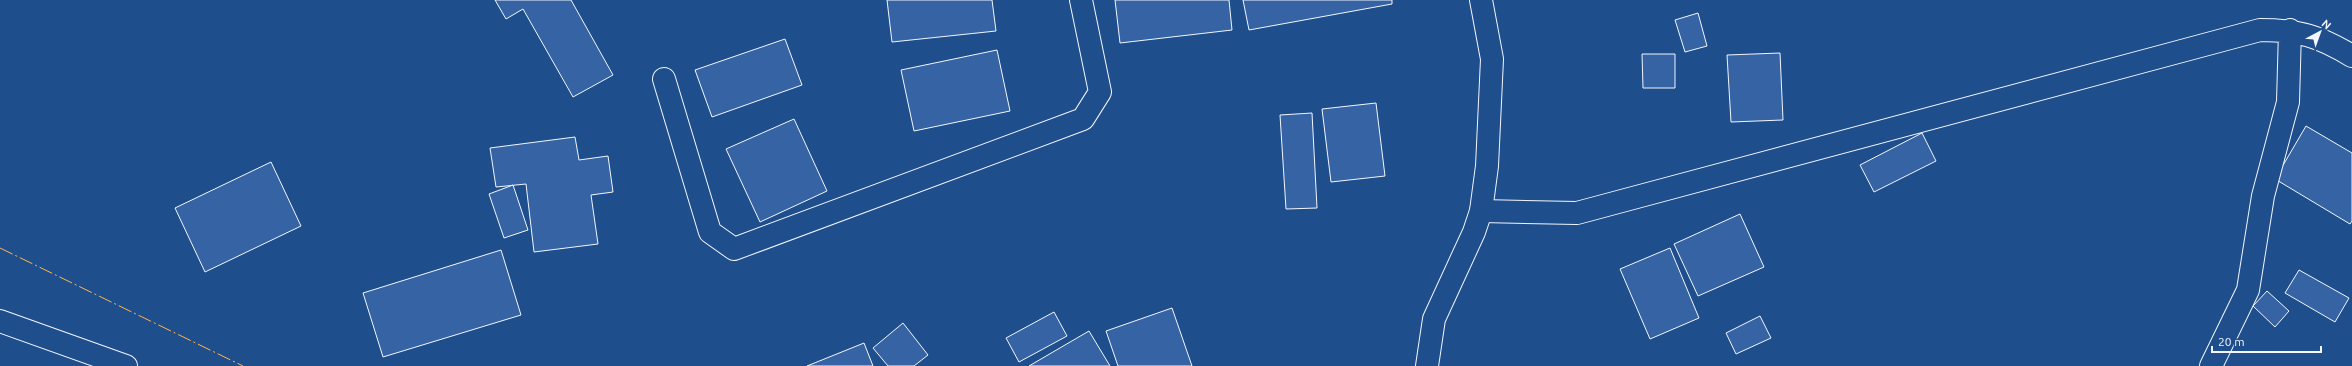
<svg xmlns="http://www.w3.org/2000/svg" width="2352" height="366" font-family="Ubuntu,sans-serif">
	<rect width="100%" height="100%" fill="#1f4e8c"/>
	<path fill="#3563a3" stroke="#f2f6ff" d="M495,0h76l42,75 -40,22 -50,-88 -17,10z
		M887,0h105l4,31 -104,11z
		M1115,0h114l3,30 -112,13z
		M1243,0h149v4l-143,26z
		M1698,13l9,33 -22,6 -10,-32z
		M785,39l17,46 -90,32 -17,-47z
		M997,50l13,61 -96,20 -13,-61z
		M1780,53l3,67 -52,2 -4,-67z
		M1642,54h33v34h-32z
		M1376,103l9,73 -54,6 -9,-73z
		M1312,113l5,95 -31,1 -6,-94z
		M794,119l33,72 -67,31 -34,-73z
		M2306,126l46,27v68l-2,3 -75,-45z
		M1922,133l14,28 -62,31 -14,-27z
		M575,137l4,23 29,-4 5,36 -22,3 7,49 -64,8 -8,-68 -30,3 -6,-39z
		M271,162l30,64 -96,46 -30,-64z
		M513,185l15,45 -24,8 -15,-44z
		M1740,214l24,53 -66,29 -24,-52z
		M1670,248l29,70 -49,21 -30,-70z
		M501,250l20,65 -138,42 -20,-64z
		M2299,270l50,28 -14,24 -50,-29z
		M2267,291l22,20 -14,16 -22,-21z
		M1172,308l20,58h-74l-12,-35z
		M1054,312l13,24 -48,26 -13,-24z
		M1760,316l11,22 -35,16 -10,-21z
		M903,323l25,32 -14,11h-26l-15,-18z
		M1089,331l21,35h-81z
		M864,343l9,23h-66z"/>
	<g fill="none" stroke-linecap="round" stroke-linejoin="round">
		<g stroke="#f2f6ff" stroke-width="24">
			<path id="minor" d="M664,79l46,153 24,17 349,-130 17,-27 -19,-92
				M1481,211l96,2 683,-183c39,0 59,6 92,26
				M0,321l126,45
				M2211,366l37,-76 15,-94 25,-94 2,-72"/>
		</g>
		<g stroke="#f2f6ff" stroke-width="24">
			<path id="tertiary" d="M1427,366l7,-47 40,-87 7,-21 6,-45 5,-107 -11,-59"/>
		</g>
		<use href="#minor" stroke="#1f4e8c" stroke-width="22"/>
		<use href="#tertiary" stroke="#1f4e8c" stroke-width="22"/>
		<path stroke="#ffb74d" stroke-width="1" stroke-dasharray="14 3 2 3" stroke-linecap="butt" d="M0,248l243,118"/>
	</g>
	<g transform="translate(2320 32) rotate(41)" stroke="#1f4e8c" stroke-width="3" paint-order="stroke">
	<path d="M0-3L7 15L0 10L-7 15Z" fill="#f2f6ff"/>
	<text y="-6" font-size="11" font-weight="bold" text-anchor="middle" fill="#f2f6ff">N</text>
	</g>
	<path d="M2212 346v6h109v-6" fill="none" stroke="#f2f6ff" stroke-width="2"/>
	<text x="2218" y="346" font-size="12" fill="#f2f6ff" stroke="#1f4e8c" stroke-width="3" paint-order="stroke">20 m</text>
</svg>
